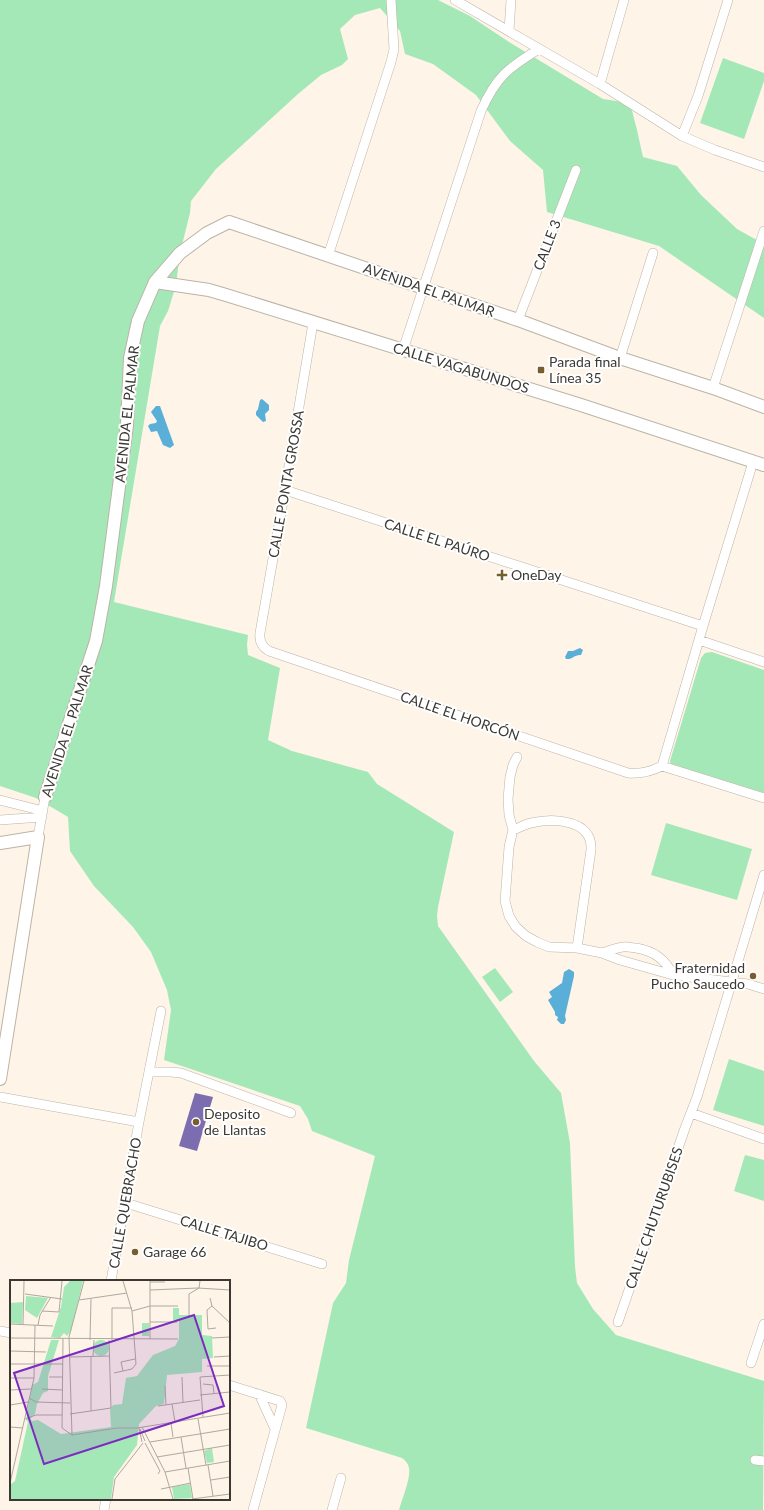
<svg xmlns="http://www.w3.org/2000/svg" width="764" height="1510" font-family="Lato,sans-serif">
	<rect width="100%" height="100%" fill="#fef4e7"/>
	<path fill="#a5e8b8" d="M0,0h438l32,16 39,26 94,57 27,4 7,27 6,27 34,9 24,29 36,34 27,15v74l-105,-72 -112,-34 -4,-42 -33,-29 -34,-46 -43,-31 -28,-10 -5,-23 -20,-23 -25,7 -15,14 8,30 -6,6 -21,10 -23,19 -82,75 -25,32 -1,12 -10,40 -4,32 -8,26 -8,15 -46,276 134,33 -1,10 1,10 32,13 -12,72 24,11 76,21 9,12 77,48 -16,75 -1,9 1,10 96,135 27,32 9,50 5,124 2,16 16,26 23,26 148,46 -1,129h-364c3,-11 12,-32 10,-42 -1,-5 -4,-8 -7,-10l-96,-30 27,-125 13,-20 3,-23 26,-104 -63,-25 -4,-12 -8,-13 -136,-46 7,-50 -4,-20 -16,-38 -18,-25 -39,-41 -24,-35 -2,-34 -32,-19 -36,-12z
		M723,58l41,15v8l-20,58 -44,-16z
		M712,652l52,18v129l-93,-33 -1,-5 31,-103 4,-5z
		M666,823l86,26 -15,51 -86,-25z
		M495,968l18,24 -13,10 -18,-25z
		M729,1059l35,12v55l-51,-16z
		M745,1155l19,5v41l-30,-10z"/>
	<path fill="#5aafd8" d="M262,399l7,6v5l-4,4 1,7 -3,1 -7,-7v-3l2,-3 2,-9z
		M156,406h4l14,39 -4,3 -7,-3 -6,-14 -6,1 -3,-6 2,-2 6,-1 1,-2 -6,-9z
		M580,648l3,2 -2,5c-6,-1 -9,5 -15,4l-1,-2 3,-6h5z
		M569,969l5,3v4l-9,40 1,4 -2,4h-3l-4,-4 1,-3 -3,-2v-3l-7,-12 4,-3 -3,-5 13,-9 2,-11z"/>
	<path fill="#7b6db0" d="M195,1093l18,4 -16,54 -18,-5z"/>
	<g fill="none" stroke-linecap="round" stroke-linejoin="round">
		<g stroke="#bcb3a7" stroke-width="10">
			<path id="minor" d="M455,0l145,84 82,52 33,14 49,17
				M509,31l2,-31
				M600,84l24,-84
				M682,136l16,-40 30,-96
				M328,256l63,-194 3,-13 -3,-49
				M518,320l58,-150
				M313,323l-28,167 -25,143c-1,8 2,14 9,18l359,122c13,1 22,-1 34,-7
				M403,350l78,-239c15,-34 27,-43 58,-62
				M620,358l33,-105
				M713,388l51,-157
				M285,490l418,136
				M699,640l65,22
				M517,757l-4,8 -3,12 -2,22 1,16 4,15 -4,17 -4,54 4,15 7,11 10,9 11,6 12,5 28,1 25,5 18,7 53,15 75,9 16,5
				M662,766l41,-140 50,-164
				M662,766l102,32
				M0,800l43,11
				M0,820l42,-3
				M513,830c6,-2 12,-6 18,-7 22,-5 62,-4 60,27l-14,98
				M38,837l7,-40
				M602,953c6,-2 14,-5 21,-6 4,-1 9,1 13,1 18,3 29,11 37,27
				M149,1072h22l10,1 110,40
				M0,1097l139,25
				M691,1113l73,26
				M126,1203l196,61
				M111,1281l28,-159 22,-111
				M618,1322l67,-194 12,-31 67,-222
				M0,1331l11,2
				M751,1363l13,-39
				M229,1385l51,16 2,4 -29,105
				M259,1394l16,35
				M755,1460l9,1
				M104,1510l2,-11
				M332,1510l9,-32"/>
		</g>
		<g stroke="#bcb3a7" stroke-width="14">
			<path id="tertiary" d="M155,282l54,8 17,5 355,110 183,60
				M45,797l51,-156 10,-55 21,-161 3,-67 8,-37 17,-39 25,-29 27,-20 22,-11 289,98 102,38 93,30 51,19
				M0,843l38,-6 -38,242"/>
		</g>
		<use href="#minor" stroke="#fff" stroke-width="9"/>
		<use href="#tertiary" stroke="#fff" stroke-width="12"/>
	</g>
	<g fill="#785d2f" stroke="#fff" stroke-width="1.5">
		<rect x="537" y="366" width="8" height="8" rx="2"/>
		<path d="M500 569h4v4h4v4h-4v4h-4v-4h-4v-4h4z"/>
		<circle cx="753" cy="976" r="4"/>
		<circle cx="196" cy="1122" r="4"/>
		<circle cx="135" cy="1252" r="4"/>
	</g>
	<g text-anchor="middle" stroke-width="4" stroke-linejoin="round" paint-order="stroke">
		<g font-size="14" fill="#3c3934" stroke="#fff">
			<text transform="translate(547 245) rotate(-69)" y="5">CALLE 3</text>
			<text transform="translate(429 290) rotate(19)" y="5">AVENIDA EL PALMAR</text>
			<text transform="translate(461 368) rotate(17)" y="5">CALLE VAGABUNDOS</text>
			<text transform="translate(127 414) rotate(-84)" y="5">AVENIDA EL PALMAR</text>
			<text transform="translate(286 484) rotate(-80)" y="5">CALLE PONTA GROSSA</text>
			<text transform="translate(437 540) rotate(18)" y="5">CALLE EL PAÚRO</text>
			<text transform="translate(460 716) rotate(19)" y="5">CALLE EL HORCÓN</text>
			<text transform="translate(67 731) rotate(-72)" y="5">AVENIDA EL PALMAR</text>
			<text transform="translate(125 1203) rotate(-80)" y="5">CALLE QUEBRACHO</text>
			<text transform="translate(654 1218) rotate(-71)" y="5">CALLE CHUTURUBISES</text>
			<text transform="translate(224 1233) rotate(17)" y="5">CALLE TAJIBO</text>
		</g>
		<g font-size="14" fill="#3c3934" stroke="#fff" text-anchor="start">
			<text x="549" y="367">Parada final<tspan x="549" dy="16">Línea 35</tspan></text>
			<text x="511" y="580">OneDay</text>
			<text x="745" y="973" text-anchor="end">Fraternidad<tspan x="745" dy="16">Pucho Saucedo</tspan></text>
			<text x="204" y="1119">Deposito<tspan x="204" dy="16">de Llantas</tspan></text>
			<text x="143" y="1257">Garage 66</text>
		</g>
	</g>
	<g transform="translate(10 1280)">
		<rect width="220" height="220" fill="#fef4e7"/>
		<path d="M60,1h13l-12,50 -4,5 -3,-3 -4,5 -9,-1 10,-30 3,-20zM16,16l22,2 -11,20 -12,-8zM13,22l-1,22 -12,-1v-20zM163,28h6v7h23v20l10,1 1,22 -11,1v13l-35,3 -3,29 -8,2 -17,18 -2,21 -23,32 -3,22h-101v-14l5,-4 13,-59 -2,-2 6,-35 6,-3 13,-42h8l-11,36v15l-5,2 -6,11 -2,10 -5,5 2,2 6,-1 23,14 50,-7 -1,-17 3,-5 9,-1 4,-26 11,-2 16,-21 22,-9 4,-7v-19h-6zM132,43h7v13h-7zM83 68a8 8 0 1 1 16 0a8 8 0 1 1-16 0ZM202,168l2,14 -7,1 -3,-12zM180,204l2,14 -18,1 -2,-12z" fill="#a5e8b8"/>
		<path fill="none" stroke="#b0a99f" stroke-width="1" d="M140,2h15M140,10l48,-2 32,2M15,14l37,5M200,18l2,8 18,17M69,20l48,-7M202,26l-5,4 1,19 8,-1M32,31l17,1 3,-31M122,31l18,-5h28M179,38v-24l10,-6 1,-7M140,42h27M0,44l43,2M13,45l1,-44M28,45l2,-10 11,-18M0,58l168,1M202,58l18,-1M53,59l-1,89 10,7 45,-7h20l93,-15M140,59v-58M80,60l1,-41M102,60v-32h20M0,71l36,1M81,76v55M83,76l1,-16M60,77l40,-1M204,77l16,-1M0,84h53M197,86h23M113,91l-2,-9 14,-3M104,93l18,-4 4,-5 -4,-53 -9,-30M39,97h14M172,97l1,26M0,98h24M193,104l10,1 1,9M155,106l1,19M32,109l20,1M0,110l21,-1M190,115l30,-3M19,118l7,4 34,1M162,124l3,18M0,125l18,-3M148,126l42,-6M60,134l41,-6 -2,-68M193,137l-3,-40 30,-2M15,139l11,-4h26M188,139l8,46M161,143l2,14M0,147l13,1M132,147l23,45 8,27M129,148l3,14M130,149l5,12M62,155l-3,-98 15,-56M171,157l5,31M140,162l80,-13M135,163l15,28 -2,3M147,177l73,-12M198,185l5,31M178,188l5,31M155,192l65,-11M201,200l19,-3M0,203l24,-105 1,-53M151,209l30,-6M102,219l3,-20 28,-36M182,219l38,-5"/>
		<path fill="#7b2cbf" fill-opacity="0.15" stroke="#7b2cbf" stroke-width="2" d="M184,35l30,91 -180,58 -30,-91z"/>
		<rect width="220" height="220" fill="none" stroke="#3c3934" stroke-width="2"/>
	</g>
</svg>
